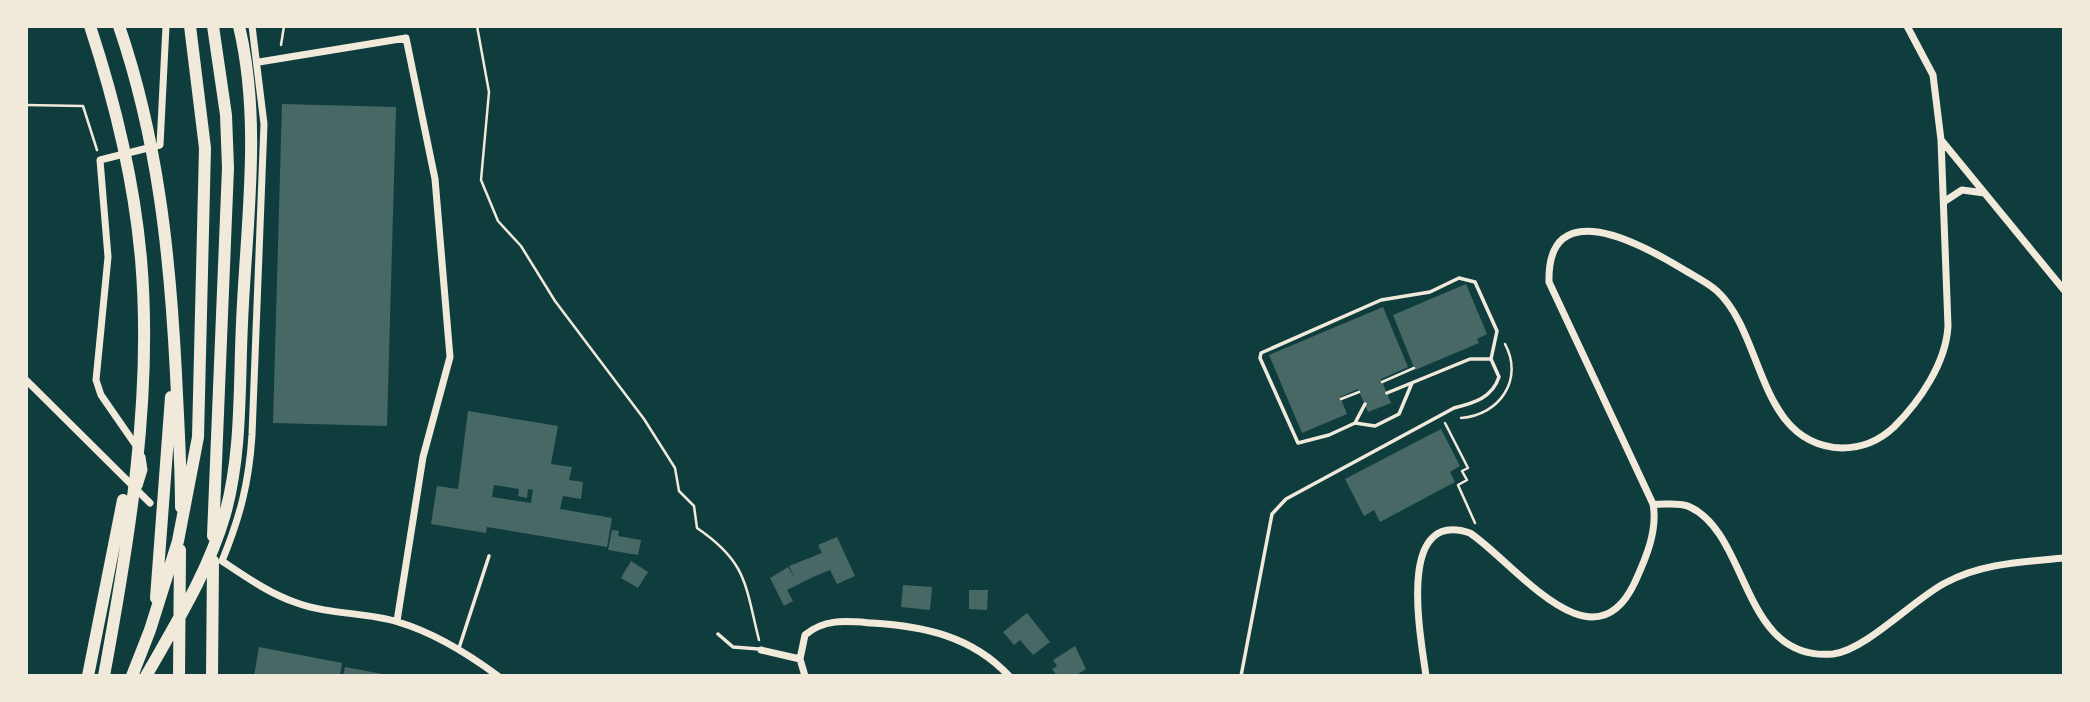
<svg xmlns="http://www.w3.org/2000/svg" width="2090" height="702" font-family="Lora,serif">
	<rect width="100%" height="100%" fill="#0f3d3e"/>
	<path fill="#486865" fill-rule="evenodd" d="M282,104l114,3 -9,319 -114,-3z
		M1466,284l21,50 -10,5 2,4 -64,27 -22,-55z
		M1383,307l25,60 -27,12 10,24 -23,9 -10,-23 -18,8 7,17 -45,19 -33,-78z
		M468,411l90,15 -7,38 21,3 -3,13 14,2 -2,17 -18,-3 -3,13 52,9 -5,29 -120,-20 -1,6 -55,-9 6,-38 21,3zM494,485l25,4 -1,7 9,2 1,-9 5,1 -2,13 -39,-6z
		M1441,429l19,37 -10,6 5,10 -75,40 -6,-12 -10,6 -19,-37z
		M612,530l7,1 -1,5 23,4 -3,15 -30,-5z
		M837,537l18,39 -18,8 -7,-14 -17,7 -26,13 6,11 -9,5 -14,-28 18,-11 7,11 -6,-12 33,-13 -4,-8z
		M631,561l17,11 -10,16 -17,-10z
		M903,585l29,2 -2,23 -29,-3z
		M969,590h19l-1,20 -18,-1z
		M1027,613l23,29 -17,13 -13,-15 -6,5 -11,-13z
		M1075,646l11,23 -11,7h-18l-5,-7 5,-3 -4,-6z
		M259,647l83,16 -2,13h-86z
		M345,667l37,7v2h-39z"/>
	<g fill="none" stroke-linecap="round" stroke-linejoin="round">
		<path stroke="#f1e9da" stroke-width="2.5" d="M477,26l12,66 -8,88 17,41 23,25 34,55 89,118 31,49 4,23 15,15 3,22c50,34 48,56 62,112
			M281,45l3,-19
			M26,105l57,1 14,44
			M1382,382l32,-14
			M1341,399l18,-7
			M1461,418c39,-3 63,-39 44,-74
			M1445,423l23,45 -6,3 5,9 -9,5 17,38"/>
		<path stroke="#f1e9da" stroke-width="3.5" d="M1365,404l-10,19 -26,12 -31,8 -38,-85 1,-5 120,-53 49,-8 29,-14 16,4 22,49 -6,28
			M1355,423l20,3 24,-12 13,-31
			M718,634l15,13 26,2
			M459,648l30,-92
			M1241,676l31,-162 14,-15 168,-91c20,-5 38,-10 45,-31l-8,-18h-21l-83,34"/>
		<path stroke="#f1e9da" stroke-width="7" d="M252,26l12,98 -12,311c-3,48 -12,82 -30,126 24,16 48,33 75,42 33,12 70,9 101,19 37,11 69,31 100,54
			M259,62l147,-24 29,141 15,178 -27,100 -26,164
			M1942,141l122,149
			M1945,201l17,-11 22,3
			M26,380l124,123
			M137,447l-36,-52 -5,-15 12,-123 -8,-97 60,-15 6,-119
			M139,486l5,-16 -2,-13
			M1653,504c10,1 27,-2 37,3 60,28 51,155 143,147 33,-4 81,-55 112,-71 37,-20 77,-21 119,-25
			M761,650l39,9
			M805,676l-5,-17 5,-24c20,-17 42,-14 67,-12 51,3 100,13 137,53
			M1426,676c-5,-38 -31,-168 44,-143 45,30 123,139 165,49 11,-24 23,-52 18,-78l-104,-222c-2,-90 92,-38 132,-14 11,7 26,14 36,23 48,44 40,154 125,157 20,0 37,-7 52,-21 26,-26 52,-64 54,-101l-7,-186 -8,-65 -26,-49"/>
		<path stroke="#f1e9da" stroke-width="12" d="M90,26c25,76 44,154 51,233 12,139 -12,281 -37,417
			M119,26c39,114 51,229 57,348 2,44 5,89 5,133
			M213,26l13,89 2,53 -15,368
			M156,598l15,-201
			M88,676l35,-176
			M132,676l18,-46 28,-89 20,-104 7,-289 -15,-122
			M146,676c30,-53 62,-103 79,-162 17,-61 14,-128 17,-191 4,-97 20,-201 -3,-297
			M179,676l1,-126
			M212,676l1,-115"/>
	</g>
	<rect width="2090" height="702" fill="none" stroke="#f1e9da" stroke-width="56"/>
</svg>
